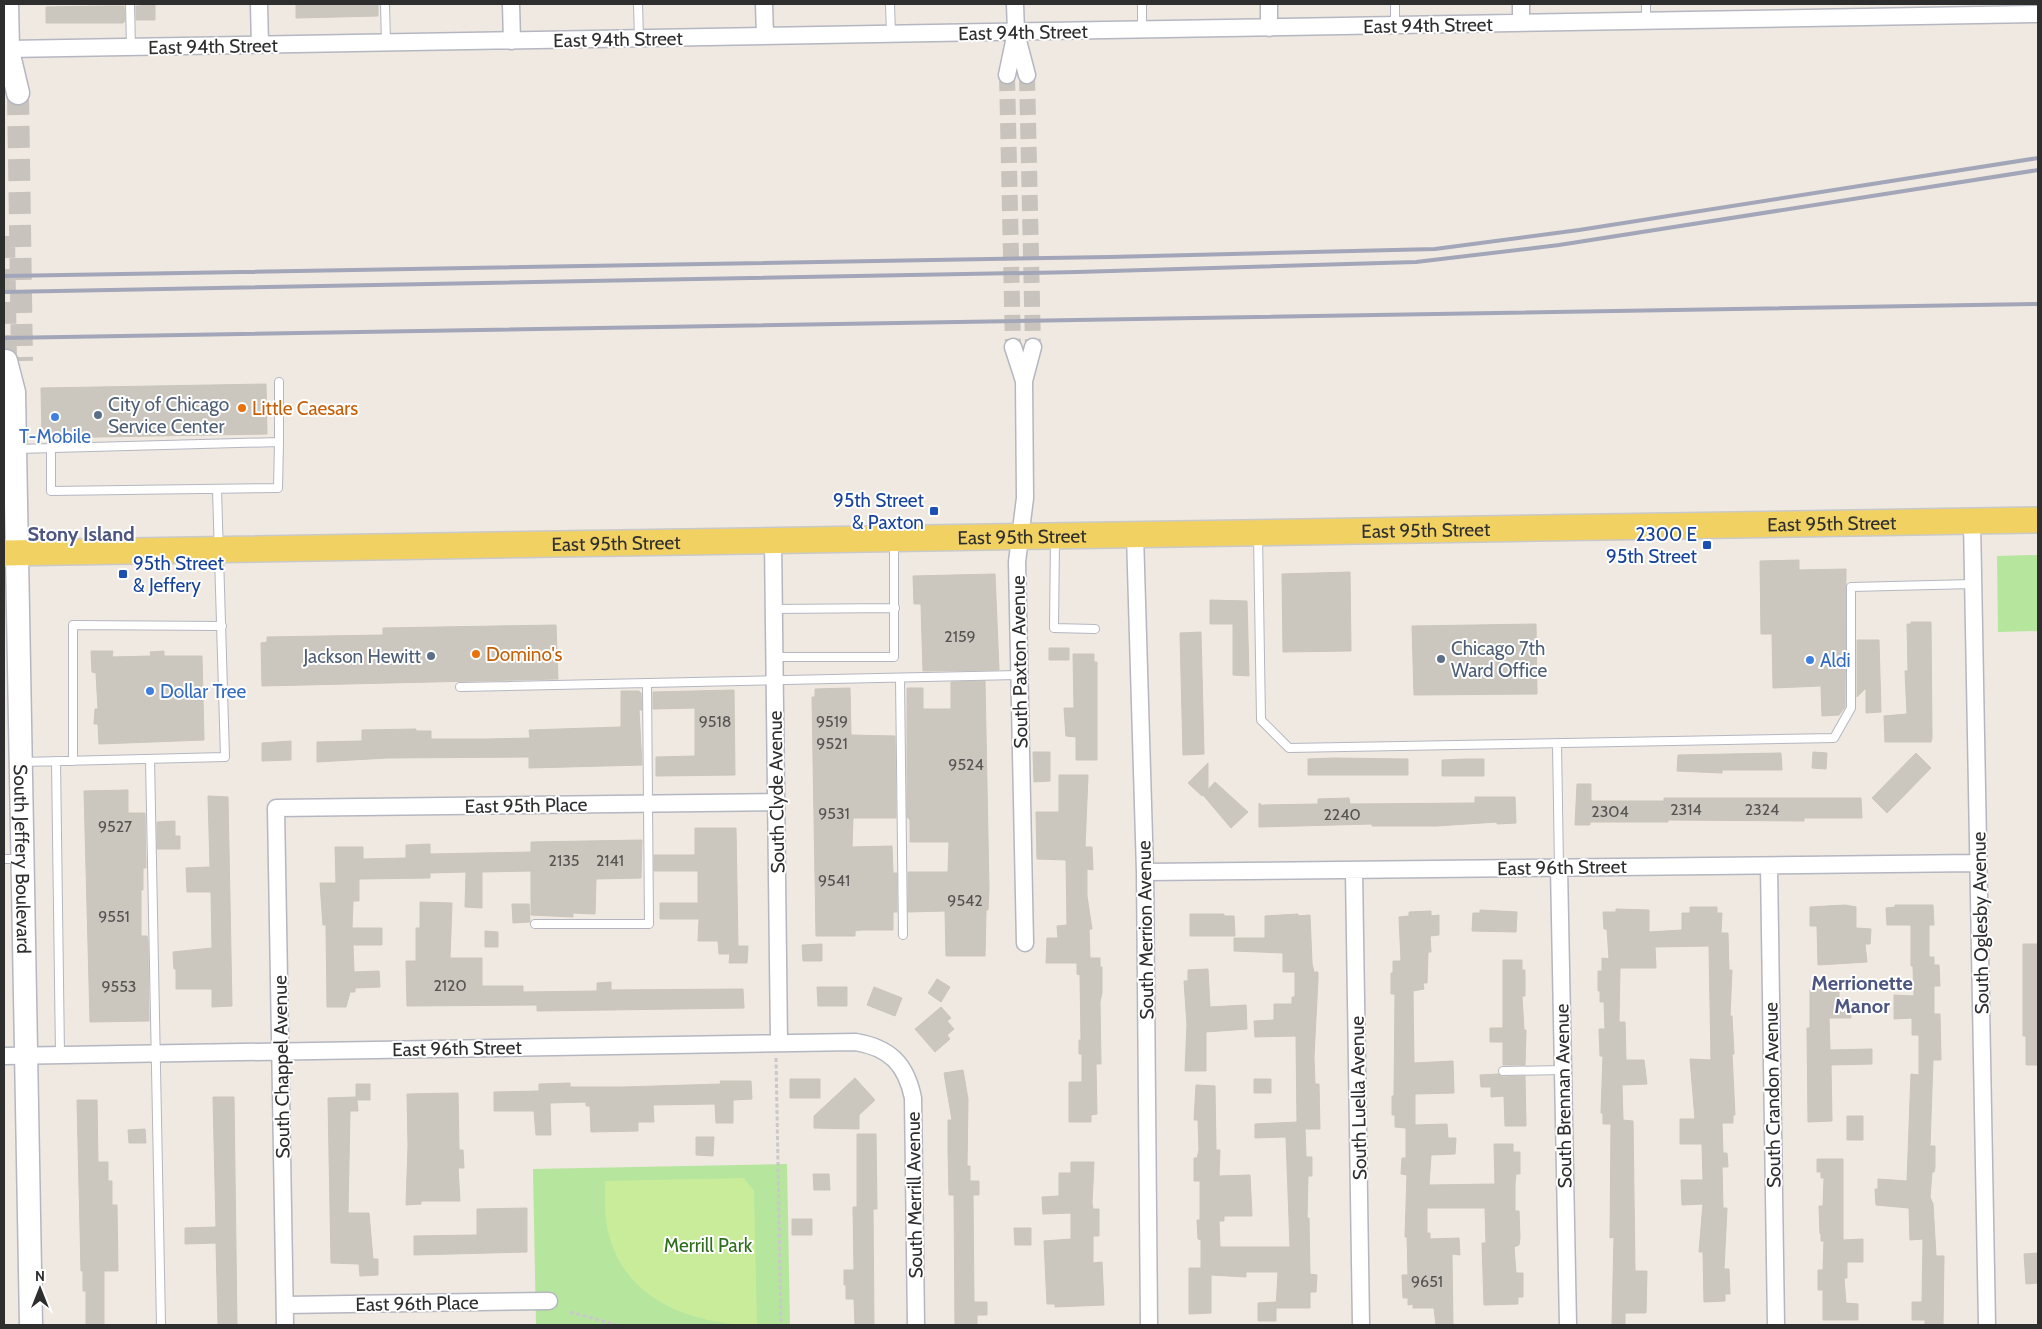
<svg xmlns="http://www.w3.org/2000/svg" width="2042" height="1329" font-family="Cabin,sans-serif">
	<rect width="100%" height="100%" fill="#efe9e1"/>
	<path fill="#b6e59e" d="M2038,555v76l-40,1 -1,-76z
		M787,1164l3,161h-254l-3,-156z"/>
	<path fill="#c9ec9a" d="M744,1178l10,13 3,134c-59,0 -126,-21 -146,-83 -7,-19 -6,-41 -6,-61z"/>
	<path fill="#cbc7bf" stroke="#cbc5ba" d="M141,4h14v16h-19v-14h5z
		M296,4h82v12l-82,2z
		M106,6h18l1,15 -2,2h-77v-16z
		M266,384l1,50 -225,4 -1,-50z
		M1799,560v10l47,-1 -1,138 -6,8 -17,1 -1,-30 -48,2 -1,-54h-11l-1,-73z
		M1350,572l1,79 -68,1 -1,-78z
		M995,574l4,96 -76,1 -2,-67h-7l-1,-28z
		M1210,600l37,1 2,75 -16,-1v-51h-23z
		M1911,622h20l1,116 -1,4h-46l-1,-26 23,-2 -2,-43h3l-1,-47h4z
		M1536,624l1,70 -123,1 -2,-69z
		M556,625l2,54 -296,7 -1,-43 6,-1v-5l116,-2v-7z
		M1201,632l3,122 -21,1 -3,-122z
		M1857,640h22l2,72 -15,1v-25l-9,9z
		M1049,648h20v12h-20z
		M91,651h22l-1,6 39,-1 -1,-4 14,-1v5h38l2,84 -105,4 -1,-20h-4l1,-15h3l-2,-36 -4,-1z
		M1073,654h21v8h3v98h-21v-23l-10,-1 -2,-28h10z
		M985,681l4,208 -1,21h-2l-1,46h-39l-1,-45 -37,1v-40h40l1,-30h-39v-22l-3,-3v-129h16v21h28v-27z
		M850,688l1,47 44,1 1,82h-43l-1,29 40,-1 1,27h4v39h-4v18h-32l-6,1v5h-39l-4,-239h3v-8z
		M734,690l1,85 -79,1v-19l39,-1v-48l-42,1v-17z
		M621,691h18l2,2 1,17h-3l3,55 -113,3v-11l-142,1 -70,4v-20l45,-1v-11l54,-1v2h15v8h57l42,-1 -1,-8 92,-3z
		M291,741v19l-29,1v-18z
		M1033,752h17v29l-16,1z
		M1813,752l14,1 -1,16 -14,-1z
		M1781,753l1,17h-60v3l-45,-2 1,-16z
		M1916,753l15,15 -44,45 -15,-15z
		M1334,758l74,1v16h-100v-16z
		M1466,759h18v17h-42v-16z
		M1208,763v26l-6,7 -14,-13z
		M1059,775h29l-3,72h7l1,23 -6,-1v27l5,33h-3l1,29h10v9h2v26l-2,9 1,62h-5l1,50 -6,1v7h-22v-40h13v-28h-3v-14h2l-1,-65 -3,-1v-11h-31l1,-25h11l-1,-12 10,-1 -1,-65 -29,-1 -1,-47h23z
		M1215,782l33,30 -17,16 -28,-33z
		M1577,784h14v17h73v-3h197l1,20h-58v3l-136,-1v2h-78v3h-15z
		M128,790v23h17l1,55h-3v22h-2v46h6l1,7 1,78 -59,1 -6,-231z
		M208,796l20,1 4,209 -20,1v-18h-36v-20h-2l-1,-17 39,-4 -1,-56h-24l-1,-24 24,-1z
		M1475,797h40l1,26 -19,1v-2l-61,4h-64v-2l-113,3v-24l5,4 -1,-2 55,-1v-5l31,-1 1,6 125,-1z
		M175,821v15h5v13h-23v-27z
		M695,828h41l2,118h10l-1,17h-18l1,-9h-11l-1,-13h-20l1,-22h-39v-16h38v-32h-44v-16h41z
		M642,840l-1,38 -45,1 -1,35 -22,-1v4l-42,-2v-44l-49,1v36l-17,-1 1,-35 -36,1v5l-71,1v22h-6l-1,27h30v17h-29l1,27 25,-1 1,16 -25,1v4h-5l-4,15h-19l-1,-82h-3l-3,-42h16l-1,-36h28v12l43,-1v-13l24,-1v10l101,-2v-10z
		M420,902l32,1 -2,55h32v28h41v6l74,-1v-8l14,-1v8l132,-1 1,19 -207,3v-6l-130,1 -1,-45h10v-33h4z
		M512,904h17l1,18 -17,1z
		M1845,905l11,2v21l15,1 -1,15h-5l2,18 -49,3 -1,-39h-7v-19z
		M1895,905h38l1,20h-5v32h5v8h5l1,21h-6v28h6l1,46h-8l-3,86h5v21l-1,5h-2l-2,25 3,7 3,52h8l-1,69h-18v-5h-13v-18h10l1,-63 -13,1 -1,-32 -33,-3 -1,-16h3v-10l29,2 4,-107 8,1v-40h-7v-17l-18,1v-24l20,1 -1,-30h-2v-41h-24l-1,-17 9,-1z
		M1690,907h27v6h5l-1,20h7l1,37h3l-2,46h2l2,38h-2l3,61h-2v8h-11l1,30h4l1,14h-6l1,41h4l-3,61h5l1,25h-5v7l-21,1 -1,-50h-4l4,-48 -21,1 -1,-25h22l-1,-36h-22v-25h15l-5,-60 21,1 -2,-114 -54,1 1,21h-36l-1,54h6l1,38h18l3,24 -25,1 1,35 10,1 2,150h12l-1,42h-21v12h-13l2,-88 -4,1 1,-114h-8v-11h-2l2,-57h-3l-1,-27h6l-1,-27h-4v-11h-2v-20h4v-13l7,1 -2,-30h-3l-1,-17h13v-3l33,1v22l33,-2v-17h8z
		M1480,910l37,2 -1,20 -44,-1 1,-18h7z
		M1431,911v5l8,-1v20l-9,1 1,16h-3l-1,31h-4l1,6 -11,2 1,72 39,-2 1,32 -39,1v31l32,-1 1,14h8l-1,16 -24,1 -2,30 66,-1 -1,-40h19v8h7v22h-4l-1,10v27h4l1,27 -1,7 -5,2 2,26h7v24h-5v7l-34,1 -2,-62h4l-1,-35h-58v25h3v6l29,-1 1,17 -8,-1 1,71h-17l-2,-17h-21v-4l-5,1v-7h-5l-1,-23h6l-1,-38h-2l2,-62 -6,-1 1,-16h4v-30l-11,-1v-12h-3v-19h2l1,-102h-4v-21h2v-12h8l-2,-44 10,-1v-4z
		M1190,914h34v2h10l1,20h-45z
		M1298,914v2l12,-1 2,48 2,9h4v7l-4,78 1,27h4l1,45h-15l1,28h6v19h-4l-1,42h2l1,56 7,1 -1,17h-6v16h-34l2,-36h-32v5l-35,-2v38l-22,1v-46h12v-28l-3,-1 -1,-19h3v-39h-6v-23h3l2,-8 -1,-30h-4l2,-35 19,1 1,64h4l-1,26 31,-1 2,41h-28v5h-5l1,26h70l-4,-110 -31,1v-14l42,-2 -1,-86 -41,1 -1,-16 20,-1v-16h18v-7h3v-25h-12v-19l-49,-2v-13h31v-22z
		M485,931l13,1v15h-13z
		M822,944v17h-19l-1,-16z
		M2023,944h15v121h-12v-29h-3z
		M1503,960h19v10h3v26h-3l2,34h2l-1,35h-22v-23h-13v-14h13z
		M1208,969l2,38 36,-2 1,24 -41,3v39h-21l2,-46 -3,-44h4v-11z
		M937,979l13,8 -9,15 -13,-9z
		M817,987h30v19h-29z
		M874,987l28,11 -7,18 -28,-11z
		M1810,989h29v11h11l1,18h-22l1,32 42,-1v15l-41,1 1,56 -24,1 -1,-94h3z
		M941,1007l10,11 -4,3 7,8 -7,6 3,4 -15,13 -20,-23z
		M963,1070l5,29 -1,67h3v15h9v14h-6l1,107h13v13h-10v10h-22l-1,-130h-5l-1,-45v-30h4l-8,-47z
		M1498,1074l5,3 22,-1 1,50h-21l-1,-30 -13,1v-10h-10l-1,-12z
		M855,1078l20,22 -16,15v14l-45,-1v-12z
		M790,1079h30v19h-30z
		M1254,1079h17v14h-17z
		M720,1081h31l1,18 -19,1v23h-17l-1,-19 -62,1 1,17h-16v9l-47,1 -1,-26h-4v-4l-36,1 1,32h-15l-2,-24h-40v-19l45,-1v-7l31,-1v4h53l98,-3z
		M356,1084h14v16h-13l1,11h-8l-2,102h21l4,46h5v16l-18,1 -1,-12 -28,-1 -3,-165 28,-1z
		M458,1093l1,57h4l1,18h-6l2,33h-39v3l-15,1 2,-59 -1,-52z
		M213,1097h21l3,228h-19l-2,-82 -31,1v-16l31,-1z
		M77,1100h20l1,62h10v19h4v24h5l1,66h-14v54h-18v-34h-3v-20h-2z
		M1847,1116h16v24h-16z
		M145,1129l1,14h-17l-1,-13z
		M857,1134h19l1,75h-4l1,116h-19l-1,-26h-8v-14h-2v-15h10l-1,-63h4z
		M696,1137h18l-1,19 -17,-1z
		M1817,1159h26v81l20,-1v23h-16v16h-3l2,25 12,1v16h-35v-30h-5v-20h5l1,-29h-3v-7h-1l-1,-28h4l1,-28h-3v-6h-4z
		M1071,1162h23l-2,41 1,6h6v27h-6v27l9,-1 2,43 -49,2v-3h-8l-3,-63 27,-2v-26l-28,1 -1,-17 17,-1v-23h12z
		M813,1174h16l1,16h-16z
		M527,1208v44l-113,3v-19l63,-1v-26z
		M792,1219h20v16h-20z
		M1014,1228h17v17h-16z
		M2038,1253v30l-12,1 -2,-30z
		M1276,1302v19h-18v-18z"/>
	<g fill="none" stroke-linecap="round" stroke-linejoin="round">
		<path stroke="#c8c4bd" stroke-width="16" stroke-dasharray="16 8" stroke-linecap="butt" d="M1007,75l6,272
			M1027,75l6,272"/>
		<path stroke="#c8c4bd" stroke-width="22" stroke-dasharray="22 11" stroke-linecap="butt" d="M18,93l4,268
			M4,236l2,125"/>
		<g stroke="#b4b7c1" stroke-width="10">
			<path id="lane" d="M130,4l1,43
				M385,4l1,39
				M638,4l1,34
				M890,4l1,30
				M1142,4v26
				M1395,4v21
				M1646,4v17
				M51,448v43l227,-3 1,-46
				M17,449l262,-7v-60
				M1258,535l3,185 28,28 545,-10 17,-30v-121l122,-3
				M1055,538l-1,90 41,1
				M774,609l121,-1
				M774,657h120v-116
				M900,678l3,257
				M460,687l560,-12
				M1557,743l2,124
				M150,759l11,566
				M56,761l4,294
				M73,761v-136l149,1
				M22,762l203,-5 -8,-268
				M4,859h16
				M535,924h114l-2,-241
				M1503,1071l60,-1"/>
		</g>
		<g stroke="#b4b7c1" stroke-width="19">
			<path id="street" d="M259,4l1,41
				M511,4l1,37
				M764,4l1,32
				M1269,4v24
				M1521,4v19
				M1017,37l10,38
				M8,49l2030,-35
				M1007,75l9,-43 -1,-28
				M1013,347l11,34 1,117 -8,64 8,381
				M1024,381l9,-34
				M1972,521l15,804
				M1135,535l10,337 4,453
				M773,541l6,502
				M1769,866l7,459
				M1559,867l9,458
				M1354,871l7,454
				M1145,872l833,-9
				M4,1056l852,-14c34,6 50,22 57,56l3,227
				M285,1305l264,-4
				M285,1325l-9,-517 500,-6"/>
		</g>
		<g stroke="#b4b7c1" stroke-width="25">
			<g id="secondary">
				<path d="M9,55l9,38"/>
				<path d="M4,76l4,-27 -1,-45"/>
				<path id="s1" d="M6,361l8,31 17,933"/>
			</g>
		</g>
		<g stroke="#c9c9c9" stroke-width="28">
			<g id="primary">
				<path id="s2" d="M4,553l2034,-33"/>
			</g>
		</g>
		<path stroke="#c9c9c9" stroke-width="3" stroke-dasharray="4 2.5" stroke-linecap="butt" d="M776,1058l5,267
			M570,1312l47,13"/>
		<use href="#lane" stroke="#fff" stroke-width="8"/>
		<use href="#street" stroke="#fff" stroke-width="16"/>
		<use href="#secondary" stroke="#fff" stroke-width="22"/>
		<use href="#primary" stroke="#f2d163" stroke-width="25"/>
		<path stroke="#a3a6b8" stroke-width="4" d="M4,276l1106,-19 325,-8 144,-19 459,-72
			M4,292l1073,-20 339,-10 143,-17 479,-75
			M4,338l2034,-34"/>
	</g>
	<g fill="#e8710a" stroke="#fff" stroke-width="2">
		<circle cx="242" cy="408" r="5"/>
		<circle cx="476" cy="654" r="5"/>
	</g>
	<g fill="#5c6f8a" stroke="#fff" stroke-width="2">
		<circle cx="98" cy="415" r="5"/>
		<circle cx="431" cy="656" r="5"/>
		<circle cx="1441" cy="659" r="5"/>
	</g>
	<g fill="#3f7fe0" stroke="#fff" stroke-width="2">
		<circle cx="55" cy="417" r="5"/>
		<circle cx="1810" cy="660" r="5"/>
		<circle cx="150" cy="691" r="5"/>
	</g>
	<g fill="#1a4fb4" stroke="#fff" stroke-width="2">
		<rect x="929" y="506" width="10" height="10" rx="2.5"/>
		<rect x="1702" y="540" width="10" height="10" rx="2.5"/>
		<rect x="118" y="569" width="10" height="10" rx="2.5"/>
	</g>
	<g text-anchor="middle" stroke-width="4" stroke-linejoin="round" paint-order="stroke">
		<g font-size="16" fill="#555452">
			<text x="960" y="642">2159</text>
			<text x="715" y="727">9518</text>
			<text x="832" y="727">9519</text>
			<text x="832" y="749">9521</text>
			<text x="966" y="770">9524</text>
			<text x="1686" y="815">2314</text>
			<text x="1762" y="815">2324</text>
			<text x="1610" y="817">2304</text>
			<text x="834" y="819">9531</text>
			<text x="1342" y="820">2240</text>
			<text x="115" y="832">9527</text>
			<text x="564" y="866">2135</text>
			<text x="610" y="866">2141</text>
			<text x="834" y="886">9541</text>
			<text x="965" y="906">9542</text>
			<text x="114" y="922">9551</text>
			<text x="450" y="991">2120</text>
			<text x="119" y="992">9553</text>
			<text x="1427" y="1287">9651</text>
		</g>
		<g font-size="19" fill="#2e2e2e" stroke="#fff">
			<text transform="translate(1428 25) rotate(-1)" y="7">East 94th Street</text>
			<text transform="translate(1023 32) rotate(-1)" y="7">East 94th Street</text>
			<text transform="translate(618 39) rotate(-1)" y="7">East 94th Street</text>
			<text transform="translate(213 46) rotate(-1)" y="7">East 94th Street</text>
			<text dy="7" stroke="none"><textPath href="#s2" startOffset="1828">East 95th Street</textPath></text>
			<text dy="7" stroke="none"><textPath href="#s2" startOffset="1422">East 95th Street</textPath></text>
			<text dy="7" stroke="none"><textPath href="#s2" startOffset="1018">East 95th Street</textPath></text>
			<text dy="7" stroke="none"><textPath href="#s2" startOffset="612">East 95th Street</textPath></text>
			<text transform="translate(1019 662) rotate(-91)" y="7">South Paxton Avenue</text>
			<text transform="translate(776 792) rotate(-91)" y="7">South Clyde Avenue</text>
			<text transform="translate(526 805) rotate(-1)" y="7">East 95th Place</text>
			<text dy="7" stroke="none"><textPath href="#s1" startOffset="499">South Jeffery Boulevard</textPath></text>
			<text transform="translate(1562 867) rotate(-1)" y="7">East 96th Street</text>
			<text transform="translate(1980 923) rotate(-91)" y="7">South Oglesby Avenue</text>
			<text transform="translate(1145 930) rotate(-91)" y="7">South Merrion Avenue</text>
			<text transform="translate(457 1048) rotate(-1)" y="7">East 96th Street</text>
			<text transform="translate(281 1067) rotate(-91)" y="7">South Chappel Avenue</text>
			<text transform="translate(1772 1095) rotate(-91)" y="7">South Crandon Avenue</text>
			<text transform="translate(1563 1096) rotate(-91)" y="7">South Brennan Avenue</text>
			<text transform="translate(1358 1098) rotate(-91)" y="7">South Luella Avenue</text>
			<text transform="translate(914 1195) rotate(-91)" y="7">South Merrill Avenue</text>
			<text transform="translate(417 1303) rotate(-1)" y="7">East 96th Place</text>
		</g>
		<g font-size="19" fill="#4e5e75" stroke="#fff" text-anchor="start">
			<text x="108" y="411">City of Chicago<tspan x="108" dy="22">Service Center</tspan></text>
			<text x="1451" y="655">Chicago 7th<tspan x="1451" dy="22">Ward Office</tspan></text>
			<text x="421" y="663" text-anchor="end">Jackson Hewitt</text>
		</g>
		<g font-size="19" fill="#c56008" stroke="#fff" text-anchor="start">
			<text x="252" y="415">Little Caesars</text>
			<text x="486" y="661">Domino's</text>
		</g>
		<g font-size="19" fill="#366cbe" stroke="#fff" text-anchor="start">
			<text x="55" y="443" text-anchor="middle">T-Mobile</text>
			<text x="1820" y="667">Aldi</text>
			<text x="160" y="698">Dollar Tree</text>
		</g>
		<g font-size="19" fill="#164399" stroke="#fff" text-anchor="end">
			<text x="924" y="507">95th Street<tspan x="924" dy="22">&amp; Paxton</tspan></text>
			<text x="1697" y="541">2300 E<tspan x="1697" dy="22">95th Street</tspan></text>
			<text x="133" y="570" text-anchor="start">95th Street<tspan x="133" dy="22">&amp; Jeffery</tspan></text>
		</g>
		<g font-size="19" fill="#2c6e1b" stroke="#fff">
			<text x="708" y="1252">Merrill Park</text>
		</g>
		<g font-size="20" font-weight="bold" fill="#4d5680" stroke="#fff">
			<text x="81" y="541">Stony Island</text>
			<text x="1862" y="990">Merrionette<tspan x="1862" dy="23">Manor</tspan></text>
		</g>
	</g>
	<rect width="2042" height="1329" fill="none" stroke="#2e2e2e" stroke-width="10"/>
	<g transform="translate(40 1289)" stroke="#ffffff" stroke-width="4" paint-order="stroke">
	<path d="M0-4L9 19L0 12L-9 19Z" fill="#2e2e2e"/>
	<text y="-8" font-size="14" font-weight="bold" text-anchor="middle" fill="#2e2e2e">N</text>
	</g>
</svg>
